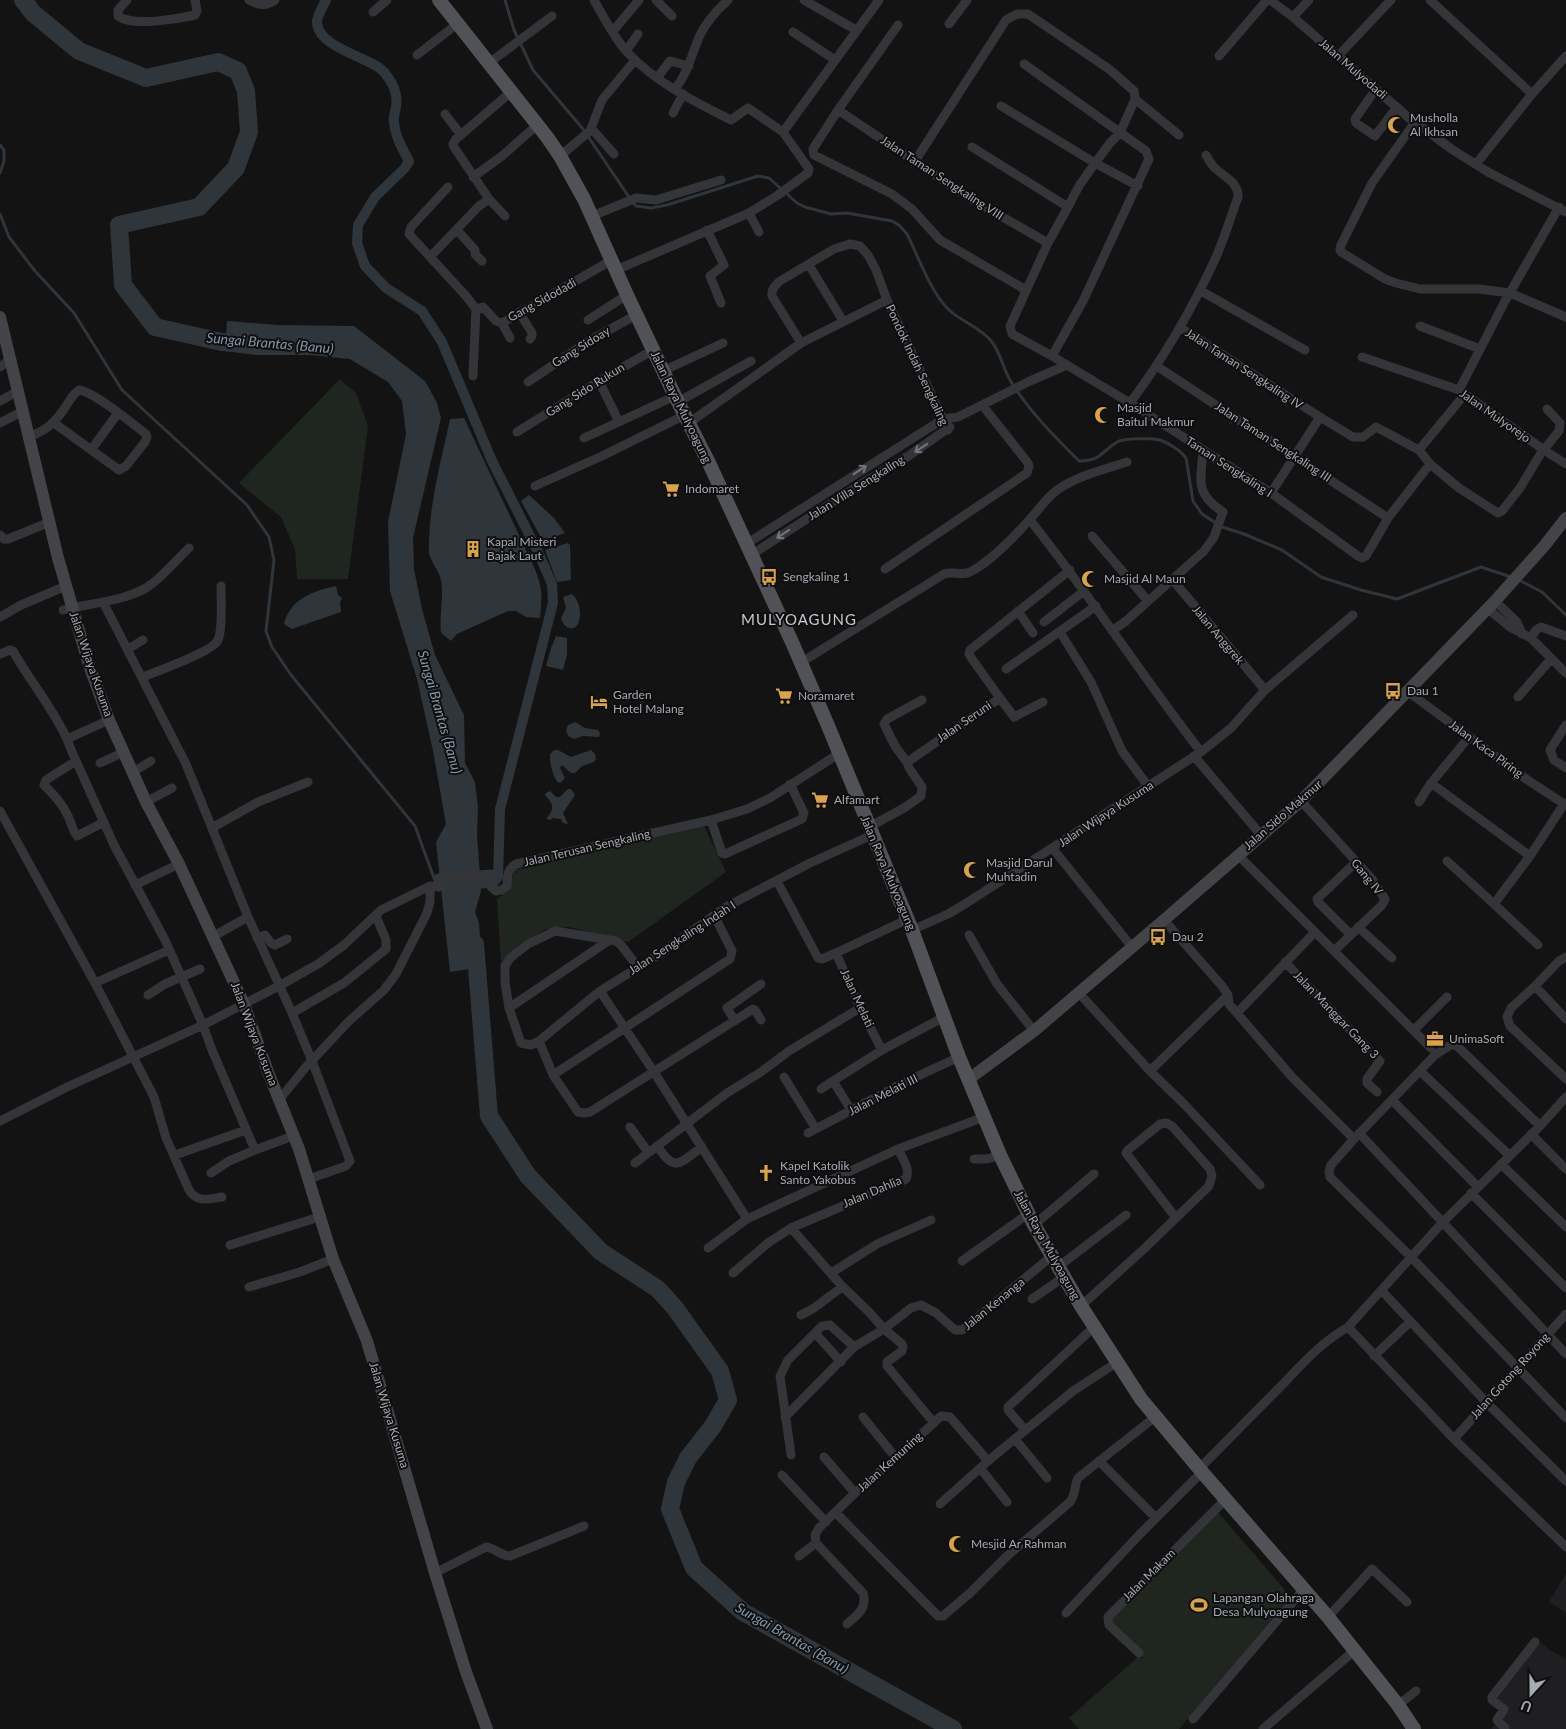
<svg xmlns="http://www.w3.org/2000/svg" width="1566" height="1729" font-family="Lato,sans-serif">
	<rect width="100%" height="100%" fill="#131314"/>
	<path fill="#1f1f21" d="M1566,1573v40l-17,-11z
		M1538,1641l12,9 16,9v70h-75l16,-20 -14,-11z"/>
	<path fill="#1f2620" d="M340,379l16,14 12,33 -20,153h-51l-2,-30 -14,-32 -42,-34z
		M704,826l22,46 -98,70 -59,-15 -23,2 -28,16 -17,17 -4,-63 9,-7 9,-22z
		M1217,1511l74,86 -112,132h-100l-10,-11 70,-62 3,3v-6l-31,-31 -1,-4z"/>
	<path fill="#2e353b" d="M227,321l51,4 76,1 71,55 12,22 4,15 -28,120 1,31 8,40 13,46 29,60 1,48 10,19 3,26 -1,26 4,57 -6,21 4,11 3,44 -32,5 -14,-130 10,-18 -13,-73 -16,-72 -27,-88 -2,-69 18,-88 -4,-33 -14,-19 -38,-23 -40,-4h-53l-32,-4z
		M464,418l70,149c9,21 8,29 6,51l-14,-1 -10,-6h-8l-51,23 -6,7 -10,-8c-2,-18 3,-36 0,-53 -2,-10 -12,-20 -12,-28 -1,-45 12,-90 21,-133z
		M529,495l25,23 11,15 -22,8 -22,-40z
		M568,543l2,2 1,35 -14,2 -12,-32z
		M336,586l2,9 4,3 -2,5 1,9 -49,17 -8,-5c6,-25 29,-33 52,-38z
		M572,594c13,10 10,45 -8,31l-3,-7 5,-10 -3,-11z
		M556,636l11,2v17l-4,15 -17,-4 5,-18z
		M575,722l10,6 13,2 2,3 -1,4 -16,-1 -9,3 -6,-3 -2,-6 2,-5z
		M554,750h4l13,7 20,-7 4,4 1,5 -2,3 -12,4 -7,7h-4l-9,-8 -2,3 5,10 -5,5 -2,-1c-5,-4 -9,-21 -8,-28z
		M568,789h3l4,6 -12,18 5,11 -5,-1 -2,-4 -9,-1 -1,2 -5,-1c9,-11 8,-14 -1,-24l1,-2 4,-2 6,6h4z"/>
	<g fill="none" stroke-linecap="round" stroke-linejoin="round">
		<path stroke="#2e353b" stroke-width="3" d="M505,0l9,30 19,40 50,59 50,74 3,3 15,2 16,-3 91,-29 11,2 28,25 8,4 26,7 16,-1 45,8 7,4 8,9c11,22 24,59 42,76 13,12 31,17 43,32 8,10 11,26 18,38 18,30 44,56 69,81 22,0 22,-9 38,-19 7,-4 35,-4 43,-2 9,3 21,11 26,18l7,43 9,13 20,13 22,7 38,16 39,27 40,13 36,9 84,-32 30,10
			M0,145l4,5v11l-4,12
			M0,214l9,23 26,34 39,42 48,77 125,115 22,32 5,23 -8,71 6,16 19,28 124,151 20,55
			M1519,580l23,12 24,23"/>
		<path stroke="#2e353b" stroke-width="10" d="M326,0c-3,6 -8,14 -9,21 -1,27 54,36 67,51 9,11 14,21 12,35 -1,5 -3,10 -2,15 1,14 8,26 15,39l-4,7 -30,29 -17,28 -1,18 8,23 21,22 36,23 20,31 50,119 46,91 14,32 1,19 -53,206 -2,68 -4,5 -25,3"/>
		<path stroke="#2e353b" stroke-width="18" d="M23,0l10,13 46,38 67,27 72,-16 20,9 8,20 3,41 -13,36 -37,39 -80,18 4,60 32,42 67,15 27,2
			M475,944l14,172 39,60 73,76 57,37 17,19 45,63 8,29 -15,26 -25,32 -12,24 -6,27 24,59 49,44 210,117"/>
		<path stroke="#343538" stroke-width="9" d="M127,0l-9,10v6c15,11 60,3 77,-1l2,-4 -2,-11
			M249,0c9,5 17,7 26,0
			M594,0c9,16 21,39 33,52 28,30 68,50 104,68l17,-12 35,24 96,-132
			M656,0l16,16
			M804,0l52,30
			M1270,0l23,17 116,101 44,32 35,22 78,40
			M1430,0l102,94
			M373,12l14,-12
			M1293,17l16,-17
			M949,24l18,-24
			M898,25l-60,85 -25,39 1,6 78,39 20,15 28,31 86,50
			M613,31l26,-31
			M793,32l42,28
			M626,51l12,-17
			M417,55l40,-31
			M1219,56l48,-56
			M1338,56l53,-56
			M489,63l63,-47
			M1024,64l122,87 3,8 -66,142 -31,55
			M657,78l13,-17 19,5
			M675,89c13,-16 17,-36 25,-54 7,-14 17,-25 28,-35
			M1376,89l-21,30 1,4 19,13 22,-29
			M1135,99l44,36
			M1001,106l94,57 43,23
			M838,110l133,89 77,44
			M673,113l10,-19
			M445,114l16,21
			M1415,122l-43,61 -31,62 -1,5 1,2 44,27 11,4 24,6h59l31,4 56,24
			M591,128l23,26
			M972,147l96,60
			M560,156l30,-25 12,-31 33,-40
			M915,161l91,-141 11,-6h11l81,55 25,22 1,8 -15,34 -10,10 -15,20 -16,23 -11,21 -20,36 -38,83 2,8 40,22 78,47 141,90 87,63 4,2 4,-2 22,-38 42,-54
			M1476,164l56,-70 34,-38
			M473,177l29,-21 35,-31
			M448,187l-37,40 -2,7 57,62 10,13 -3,67
			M749,213l10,19
			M505,216l-16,-17 -35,-52 -1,-3 3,-5 56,-48
			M592,216l44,-18 20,2 65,-20
			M457,230l18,20v4l7,7
			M707,230l17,35 -14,11 11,27
			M430,257l49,-51 10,-7
			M809,265l34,56
			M616,270l133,-57 29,-18 30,-22 1,-4 -26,-37
			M1201,291l104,59
			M476,309l7,-2 13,14 6,2 110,-63
			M519,312l13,21v3l-2,3
			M588,320l39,-25
			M502,323l8,15
			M1420,326l60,23
			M1181,328l139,89 -49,76
			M801,343l-29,-47c-1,-6 3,-11 8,-15l54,-32 16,-5 10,2 8,9 8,15 11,30 61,130
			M1362,357l97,33 85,60 22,14
			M0,367l10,-8
			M1158,367l230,151
			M663,371l60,-28
			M599,381l20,41
			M528,382l59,-40 49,-27
			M1459,390l45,-87 55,-96
			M0,401l18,-10
			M678,402l73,-41
			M1130,403c36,-48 62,-93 87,-148 8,-19 14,-39 21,-58 1,-14 -13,-20 -22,-28 -5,-4 -7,-9 -10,-14
			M1320,417l33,20h10l13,-10 43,23 11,14 29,24 39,25 4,-2 18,-23 21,-35 18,-22 1,-8 -13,-14
			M0,423l23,-12
			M689,423l112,-80 86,-43
			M517,432l82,-51 54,-31
			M30,436c17,-5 27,-16 36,-30 4,-6 7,-12 13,-16 14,1 54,34 67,44l1,3 -2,5 -19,24 -7,4 -65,-47
			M584,438l91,-42
			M91,450l27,-37
			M1419,450l46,-56
			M535,486l67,-30 83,-41
			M1030,520c60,75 112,156 171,232
			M0,535l4,4h4l42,-17
			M1092,536l56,65
			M746,544l197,-125 15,-2 72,-36 37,-16
			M751,555l110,-71 46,-27 43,-30
			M885,569l142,-96 2,-7 -1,-3 -45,-57
			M1172,579l93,111
			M1495,601l22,21 5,12
			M103,602l83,162 62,153 44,96 20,48 38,100 -4,5 -37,13
			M1488,609l22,18 21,11 35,35
			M63,610c27,-7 58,-8 83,-22 16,-10 29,-27 43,-40
			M1018,611l15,22
			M0,617l21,-12 45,-19
			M1044,622l40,-31
			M1112,631l14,-10 78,-70 10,-14 9,-25c-29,-19 -22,-31 -20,-62
			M1060,632l31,50 31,69 26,35
			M1531,638l5,-8 5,-3 25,9
			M128,649l15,-9
			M0,654l10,-4 3,1c17,30 39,56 54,88
			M800,663l144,-89c9,-3 18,2 26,-2 19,-9 46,-37 60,-53 9,-9 16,-21 26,-28 18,-14 49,-22 71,-29
			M1006,669l90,-63
			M143,677c14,-6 70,-25 75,-37 5,-11 3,-41 3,-54
			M1407,691l122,90 37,24
			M1518,697l33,-38
			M1000,698l14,19 29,-15
			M109,720l-42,19 5,13 42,93 51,95 38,85 9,25 43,100 38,-14
			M1566,725l-16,25 4,10 12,8
			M1194,756l67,79
			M76,761l-30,19 -2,5c9,9 17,17 23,29 4,7 5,16 10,22l27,-14
			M100,763l24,-11
			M908,764l-13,-18 -11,-22 3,-5 35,-19
			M133,772l18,-11
			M1431,783l99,73
			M1301,801l71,78 13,20 -3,6 -47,45
			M146,802l26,-14
			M1419,802l12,-19 38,-46
			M0,811l95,172 59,114 12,41 23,52c8,13 19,9 33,7
			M711,820l11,33 3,1 77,-35 2,-6 -14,-29
			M869,827l35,-19 17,-12 1,-9 -13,-19 -1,-4 1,-3 91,-63 -28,-39 -3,-5 1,-4 100,-80
			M212,828l46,-26 50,-20
			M1053,849l79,98
			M1238,855l193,193
			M1447,861l47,43 36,-48 34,-52
			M777,881l41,77 4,1 14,-6
			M135,885l44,-21
			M1494,904l44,41
			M1164,920l58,66 6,9 1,9 63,73 59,59
			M1358,927l34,31
			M912,930l36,-16 17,-10 236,-152 30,-24 34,-38 88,-75
			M1350,934l-32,-32 -1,-3 39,-37
			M969,935l28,49 37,47
			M212,937l36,-20
			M257,938l8,-3 6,8 4,2 12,-6
			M1566,957l-7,4 -24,25 -24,22 -4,9 3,9 56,53
			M1285,962l95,99 -13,18v4l10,9
			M637,966l-16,-21 -5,-4 -61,-10 -27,13 -18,14 -5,8v16l4,26 12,35 10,2 8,-4 61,-50 58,-36 68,-48 84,-44 62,-28
			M95,983l74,-33
			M1535,986l31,33
			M600,991l54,81 93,147
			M1078,992l72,79 34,33 76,81
			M148,995l17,-11 35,-15
			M509,1008l99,-67
			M292,1013l52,-30 42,-34v-9l-10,-24
			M1237,1013l78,-81
			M735,1021l-8,-13 34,-24
			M1414,1030l33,-33
			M539,1041l14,34 25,37 6,1 6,-1 163,-103 2,1 6,10
			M882,1050l-22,-42 -24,-55 72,-34
			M1150,1071l78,-76
			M1420,1071l89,84
			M553,1075l177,-116 2,-8 -18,-36
			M784,1077l32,52
			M821,1089l12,-8
			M279,1100l26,-32 44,-47 35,-31 12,-16 31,-61 3,-11v-16
			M1392,1100l86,87
			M851,1110l-18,-29 49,-31 62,-33
			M0,1121l65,-33 138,-63 76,-39 39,-22 26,-19 37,-35 49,-24 9,1v-9l52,-4v13l5,4 6,-1 5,-4c1,-11 -1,-15 9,-22l195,-44 36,-11 23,-11 70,-45
			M1540,1126l-83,-80 -5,-2 -17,11 -81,84 -23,26 -2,6 1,6 82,81 154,160
			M630,1127l18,25
			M808,1133l95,-50 56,-26
			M1359,1133l207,221
			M1531,1134l35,35
			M657,1146c19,27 21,18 45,1
			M175,1155l71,-25
			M974,1159h13l13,-4
			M635,1163l92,-70 34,-21 28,-21 71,-43
			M1501,1164l65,63
			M211,1173l18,-12 26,-11
			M1471,1193l95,95
			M1034,1225l60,-51
			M791,1228l50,57 28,27 15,17 18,15 1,3 -1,4 -15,11v4l47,57
			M230,1245l89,-28
			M708,1248l39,-29 151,-70
			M962,1261l66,-47
			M1058,1267l68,-52
			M733,1273l35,-30 23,-15 115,-49c5,-10 -4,-21 -8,-30l86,-32
			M831,1273l46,-29 54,-24
			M249,1287l51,-15 33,-13
			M1382,1291l104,111 80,79
			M1032,1299l32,-22
			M1081,1306l64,-58 64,-62 3,-10 -2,-7 -38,-43 -6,-3 -6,1 -32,26 -2,3 50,65
			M801,1315l13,-7 28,-21
			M1348,1327l106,112 112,108
			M1374,1356l36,-34
			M841,1362l-26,-29 7,-7 8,-1 24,22
			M785,1417l69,-70 30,-18 27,-21 10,-3 15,8 19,17h7l90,-74
			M863,1417l33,41
			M1025,1430l-17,-20v-3l86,-80
			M1015,1439l32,39
			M1454,1439l112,-125
			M791,1455l-11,-79 8,-16 27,-27
			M824,1457l31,36
			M1099,1461l57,57
			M980,1468l27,34
			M1199,1469c26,-26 51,-52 77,-78 25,-25 40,-45 72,-64l94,-104 98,-97 26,-29
			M782,1475l44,47
			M940,1504l48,-43 85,-70 43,-28
			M836,1513l102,103h5l27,-23 36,-36 64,-55c6,-8 4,-16 8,-24l77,-61
			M816,1543l-1,-8 4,-7 36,-35 41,-35 45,-42 9,1 38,44
			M816,1543l47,50c5,15 -7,23 -16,31
			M799,1556l17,-13
			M435,1573l51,-26c9,1 15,9 24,9l74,-30
			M1066,1613l73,-78 63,-63
			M1328,1617l44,-48 35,33
			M1139,1653l-30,-28 -1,-8 118,-118
			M1398,1705l18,-14
			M1193,1719l111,-130
			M1505,1728l-8,-8 7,-11 -12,-9v-3l43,-55
			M1263,1729l92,-79"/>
		<path stroke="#424448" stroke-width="12" d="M0,317l58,241 31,107 20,55 37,82 33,62 65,140 24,68 31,77 34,110 34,82 68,232 31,99 21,57
			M969,1079l65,-48 130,-111 137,-119 194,-200 50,-56 21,-27"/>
		<path stroke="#505257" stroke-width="14" d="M439,0l108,137 13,19 24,43 43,96 48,101 34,67 83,179 37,86 83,202 47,127 41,98 34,70 47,81 60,93 61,73 126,145 70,88 16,24"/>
	</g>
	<defs><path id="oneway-shaft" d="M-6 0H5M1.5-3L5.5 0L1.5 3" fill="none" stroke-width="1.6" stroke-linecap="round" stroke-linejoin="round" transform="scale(1.25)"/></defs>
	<g stroke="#73757c">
		<use href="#oneway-shaft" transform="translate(921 448) rotate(147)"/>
		<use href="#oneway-shaft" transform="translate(860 470) rotate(-33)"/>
		<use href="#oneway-shaft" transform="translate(783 534) rotate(147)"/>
	</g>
	<defs>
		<g id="mosque-bare" transform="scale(1.35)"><path d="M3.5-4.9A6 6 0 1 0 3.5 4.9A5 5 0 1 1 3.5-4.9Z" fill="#daa344" stroke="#0e0e0f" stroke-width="2.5" paint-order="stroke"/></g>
		<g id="supermarket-bare" transform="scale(1.35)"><path d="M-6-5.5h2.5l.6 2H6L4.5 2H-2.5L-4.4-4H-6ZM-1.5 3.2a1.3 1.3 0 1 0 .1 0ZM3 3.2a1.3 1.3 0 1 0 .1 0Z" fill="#daa344" stroke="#0e0e0f" stroke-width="2.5" paint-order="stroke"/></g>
		<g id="building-bare" transform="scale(1.35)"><path d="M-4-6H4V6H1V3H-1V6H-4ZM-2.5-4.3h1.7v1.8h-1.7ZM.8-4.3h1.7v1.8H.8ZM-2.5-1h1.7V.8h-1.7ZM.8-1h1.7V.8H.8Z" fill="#daa344" stroke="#0e0e0f" stroke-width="2.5" paint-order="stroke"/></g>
		<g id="bus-bare" transform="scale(1.35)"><path d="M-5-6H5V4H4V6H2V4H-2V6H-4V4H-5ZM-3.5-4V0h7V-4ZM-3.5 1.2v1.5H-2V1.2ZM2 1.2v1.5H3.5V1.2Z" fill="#daa344" stroke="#0e0e0f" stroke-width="2.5" paint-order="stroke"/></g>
		<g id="hotel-bare" transform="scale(1.35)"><path d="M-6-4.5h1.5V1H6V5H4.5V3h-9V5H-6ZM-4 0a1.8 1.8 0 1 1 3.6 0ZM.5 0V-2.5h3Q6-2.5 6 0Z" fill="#daa344" stroke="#0e0e0f" stroke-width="2.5" paint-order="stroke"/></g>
		<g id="office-bare" transform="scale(1.35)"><path d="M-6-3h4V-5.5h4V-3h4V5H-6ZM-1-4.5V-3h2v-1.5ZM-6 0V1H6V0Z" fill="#daa344" stroke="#0e0e0f" stroke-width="2.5" paint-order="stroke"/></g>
		<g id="church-bare" transform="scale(1.35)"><path d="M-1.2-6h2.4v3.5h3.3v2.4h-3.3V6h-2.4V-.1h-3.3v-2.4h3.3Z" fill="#daa344" stroke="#0e0e0f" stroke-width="2.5" paint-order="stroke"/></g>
		<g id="stadium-bare" transform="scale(1.35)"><path d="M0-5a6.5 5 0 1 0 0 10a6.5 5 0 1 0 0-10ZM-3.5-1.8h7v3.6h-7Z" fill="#daa344" stroke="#0e0e0f" stroke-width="2.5" paint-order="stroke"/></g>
	</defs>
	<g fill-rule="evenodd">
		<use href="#mosque-bare" x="1396" y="125"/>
		<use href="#mosque-bare" x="1103" y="415"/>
		<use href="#supermarket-bare" x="671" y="489"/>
		<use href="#building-bare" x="473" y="549"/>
		<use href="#bus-bare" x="769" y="577"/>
		<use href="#mosque-bare" x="1090" y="579"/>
		<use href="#bus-bare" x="1393" y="691"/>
		<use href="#supermarket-bare" x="784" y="696"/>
		<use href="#hotel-bare" x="599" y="702"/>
		<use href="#supermarket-bare" x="820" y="800"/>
		<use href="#mosque-bare" x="972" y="870"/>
		<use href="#bus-bare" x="1158" y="937"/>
		<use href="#office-bare" x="1435" y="1039"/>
		<use href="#church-bare" x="766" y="1173"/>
		<use href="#mosque-bare" x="957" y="1544"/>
		<use href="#stadium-bare" x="1199" y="1605"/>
	</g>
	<g text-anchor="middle" stroke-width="4" stroke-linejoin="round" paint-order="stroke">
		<g font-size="12" fill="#a6aab3" stroke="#0e0e0f">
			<text transform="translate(1353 69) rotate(41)" y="4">Jalan Mulyodadi</text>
			<text transform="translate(942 178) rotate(33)" y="4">Jalan Taman Sengkaling VIII</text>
			<text transform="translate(542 300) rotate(-29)" y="4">Gang Sidodadi</text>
			<text transform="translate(581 347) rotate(-32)" y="4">Gang Sidoay</text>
			<text transform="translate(917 365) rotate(65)" y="4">Pondok Indah Sengkaling</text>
			<text transform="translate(1244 369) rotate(33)" y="4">Jalan Taman Sengkaling IV</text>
			<text transform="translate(585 390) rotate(-32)" y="4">Gang Sido Rukun</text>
			<text transform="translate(681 407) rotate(64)" y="4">Jalan Raya Mulyoagung</text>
			<text transform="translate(1495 416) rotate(35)" y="4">Jalan Mulyorejo</text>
			<text transform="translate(1273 442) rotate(33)" y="4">Jalan Taman Sengkaling III</text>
			<text transform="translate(1229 467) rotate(33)" y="4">Taman Sengkaling I</text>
			<text transform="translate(856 488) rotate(-32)" y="4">Jalan Villa Sengkaling</text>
			<text transform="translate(1218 635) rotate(50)" y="4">Jalan Anggrek</text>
			<text transform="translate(91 664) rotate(71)" y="4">Jalan Wijaya Kusuma</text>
			<text transform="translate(964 722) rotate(-34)" y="4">Jalan Seruni</text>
			<text transform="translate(1486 749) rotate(36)" y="4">Jalan Kaca Piring</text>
			<text transform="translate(1106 814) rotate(-33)" y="4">Jalan Wijaya Kusuma</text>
			<text transform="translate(1283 815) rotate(-41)" y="4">Jalan Sido Makmur</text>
			<text transform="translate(587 848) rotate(-13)" y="4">Jalan Terusan Sengkaling</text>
			<text transform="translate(888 873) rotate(67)" y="4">Jalan Raya Mulyoagung</text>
			<text transform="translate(1367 877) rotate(51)" y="4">Gang IV</text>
			<text transform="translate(682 938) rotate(-33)" y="4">Jalan Sengkaling Indah I</text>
			<text transform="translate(857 998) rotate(65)" y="4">Jalan Melati</text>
			<text transform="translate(1336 1015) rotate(46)" y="4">Jalan Manggar Gang 3</text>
			<text transform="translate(254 1034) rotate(69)" y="4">Jalan Wijaya Kusuma</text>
			<text transform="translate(883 1095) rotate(-27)" y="4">Jalan Melati III</text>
			<text transform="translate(872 1192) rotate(-23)" y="4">Jalan Dahlia</text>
			<text transform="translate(1047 1245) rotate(61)" y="4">Jalan Raya Mulyoagung</text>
			<text transform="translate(994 1304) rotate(-39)" y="4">Jalan Kenanga</text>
			<text transform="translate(1510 1376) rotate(-48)" y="4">Jalan Gotong Royong</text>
			<text transform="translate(389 1415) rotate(73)" y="4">Jalan Wijaya Kusuma</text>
			<text transform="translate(890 1462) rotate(-42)" y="4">Jalan Kemuning</text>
			<text transform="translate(1149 1575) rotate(-45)" y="4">Jalan Makam</text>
		</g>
		<g font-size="12" fill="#a6aab3" stroke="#0e0e0f" text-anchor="start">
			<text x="1410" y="122">Musholla<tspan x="1410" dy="14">Al Ikhsan</tspan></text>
			<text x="1117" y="412">Masjid<tspan x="1117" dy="14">Baitul Makmur</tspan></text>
			<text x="685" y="493">Indomaret</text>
			<text x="487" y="546">Kapal Misteri<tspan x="487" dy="14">Bajak Laut</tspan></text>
			<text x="783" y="581">Sengkaling 1</text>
			<text x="1104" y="583">Masjid Al Maun</text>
			<text x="1407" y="695">Dau 1</text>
			<text x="613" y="699">Garden<tspan x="613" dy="14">Hotel Malang</tspan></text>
			<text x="798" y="700">Noramaret</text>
			<text x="834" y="804">Alfamart</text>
			<text x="986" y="867">Masjid Darul<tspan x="986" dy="14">Muhtadin</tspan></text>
			<text x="1172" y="941">Dau 2</text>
			<text x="1449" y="1043">UnimaSoft</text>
			<text x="780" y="1170">Kapel Katolik<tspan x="780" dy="14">Santo Yakobus</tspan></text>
			<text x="971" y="1548">Mesjid Ar Rahman</text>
			<text x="1213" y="1602">Lapangan Olahraga<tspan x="1213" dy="14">Desa Mulyoagung</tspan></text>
		</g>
		<g font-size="14" font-style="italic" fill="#8198aa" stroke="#0e0e0f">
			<text transform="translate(270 343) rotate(5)" y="5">Sungai Brantas (Banu)</text>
			<text transform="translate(440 712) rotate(74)" y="5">Sungai Brantas (Banu)</text>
			<text transform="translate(792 1638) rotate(30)" y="5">Sungai Brantas (Banu)</text>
		</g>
		<g font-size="15" letter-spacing="1" fill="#c6c9cf" stroke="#0e0e0f">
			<text x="799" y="625">MULYOAGUNG</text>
		</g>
	</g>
	<g transform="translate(1531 1694) rotate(201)" stroke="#0e0e0f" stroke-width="4" paint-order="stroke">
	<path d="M0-4L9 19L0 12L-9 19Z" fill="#a6aab3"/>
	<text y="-8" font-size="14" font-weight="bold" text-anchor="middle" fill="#a6aab3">U</text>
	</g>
</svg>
